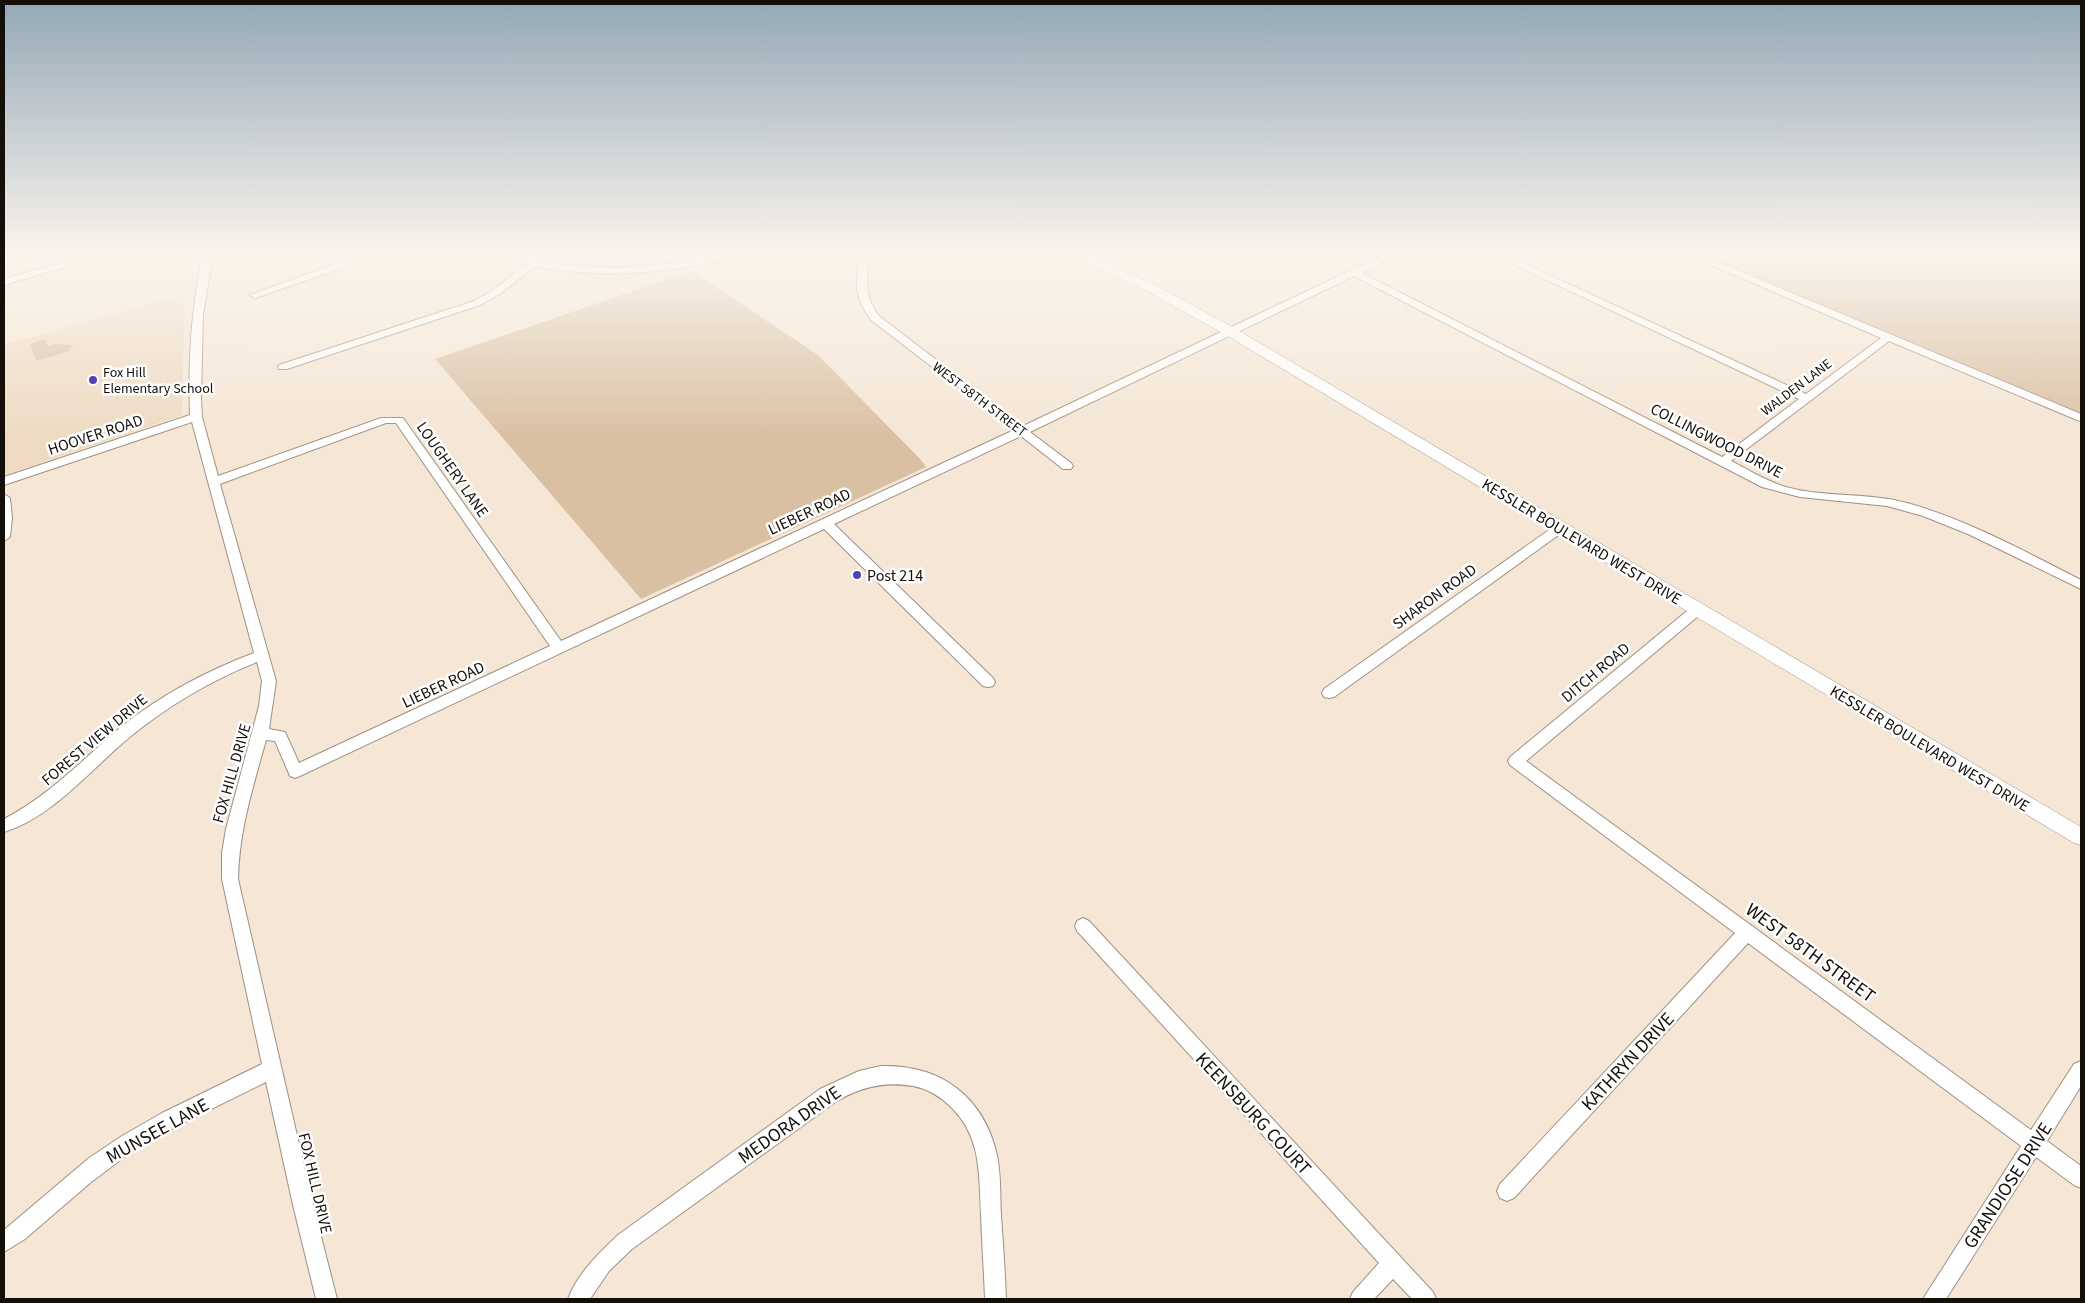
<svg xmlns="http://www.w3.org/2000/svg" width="2085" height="1303" font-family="'Source Sans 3',sans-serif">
	<rect width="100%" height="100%" fill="#f5e6d5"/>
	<path fill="#eedac2" d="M185,294l-3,121 -178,60v-130z"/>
	<path fill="#d9c0a3" d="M1701,255h380v158z
		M692,271l126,84 103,105 5,7 -285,132 -206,-240z
		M45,339l3,7 7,-2 19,1 -7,7 -31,9 -6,-17z"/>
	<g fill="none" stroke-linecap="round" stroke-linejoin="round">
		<g stroke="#9f9181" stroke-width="2">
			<path id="minor" d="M90,255h16l-102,30v-6z
				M203,255h10l-10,59 -2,84 1,19 16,59 163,-58h22l158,223 453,-211 -143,-110c-17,-24 -16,-36 -11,-65h10c-4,24 -6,41 9,61l144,110 360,-171h12l-33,18 360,184 77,-58 -305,-144h12l300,139 75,-56 -193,-83h13l380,159v7l-4,-1 -188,-79 -158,120c18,9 35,20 55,26 39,11 81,5 121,16 61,17 117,48 174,77v9l-113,-55 -45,-18 -36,-10 -87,-9 -38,-10 -408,-211 -324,156 41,31 2,3 -2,3h-8l-42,-33 -187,88 159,154 2,4 -2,4 -5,1 -5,-1 -159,-157 -524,247 -5,2 -5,-2 -15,-35 -9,-1c-13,47 -27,90 -28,139l75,326 24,94h-21l-23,-94 -27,-123 -91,45 -40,22 -45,34 -65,56 -21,13v-22l85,-72 33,-22 40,-23 100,-49 -40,-185v-26l4,-24 33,-123 3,-25 -5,-19c-45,18 -88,43 -126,74 -38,31 -79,82 -127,96v-13c45,-23 79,-60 117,-92 40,-32 85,-56 133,-74l-62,-231 -188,63v-8l186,-62c-2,-54 1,-107 13,-160zM386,423h10l154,223 -251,117 -14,-31 -16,-3 7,-48 -56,-197z
				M364,255h16l-122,42 -3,1 -5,-3 88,-32z
				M505,255h14l41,10 58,3 58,-5 38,-8h17c-9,7 -25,8 -37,11 -53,9 -105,11 -158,0l-38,29 -18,10 -193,64h-8l-1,-2 1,-2 195,-64 18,-10 35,-27z
				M4,494l6,4 2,20 -2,19 -6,4z
				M1560,524l6,4 -2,3 -230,166 -5,1 -5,-1 -2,-4 2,-4 232,-164z
				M1698,604l5,2 2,3 -2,3 -177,149 505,369 43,-66 7,-3v25l-34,55 34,25v22l-7,-3 -38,-28 -90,142h-23l98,-153 -273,-203 -234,255 -7,3 -7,-3 -3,-7 3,-7 235,-251 -225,-168 -2,-4 2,-4 183,-151z
				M1083,918l6,3 344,371 3,7h-24l-19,-20 -19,20h-24l3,-7 26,-29 -302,-332 -2,-5 2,-5z
				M881,1066c60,-2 103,31 116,89 4,20 3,40 4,61 2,27 4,55 5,83h-21c-1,-28 -3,-56 -4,-84 -2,-38 1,-77 -29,-107 -11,-11 -23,-19 -39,-22 -29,-5 -54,1 -79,17l-202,146 -23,22 -19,28h-22c9,-25 31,-46 50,-64l202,-146 39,-18z"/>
		</g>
		<g stroke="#9f9181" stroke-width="1">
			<path id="major" d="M1071,255h17l69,31 79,43 845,498v18l-7,-2 -848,-508 -77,-43z"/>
		</g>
		<use href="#minor" fill="#fff" fill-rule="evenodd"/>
		<use href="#major" fill="#fff" fill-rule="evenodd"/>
	</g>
	<linearGradient id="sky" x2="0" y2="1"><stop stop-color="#94a8b7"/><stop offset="0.58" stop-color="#faf4ec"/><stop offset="1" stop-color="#faf4ec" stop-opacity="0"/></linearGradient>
	<rect width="2085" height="438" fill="url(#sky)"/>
	<g fill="#4e42b9" stroke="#fff" stroke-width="2">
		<circle cx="93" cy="380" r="5"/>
		<circle cx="857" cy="575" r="5"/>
	</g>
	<g text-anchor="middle" stroke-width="5" stroke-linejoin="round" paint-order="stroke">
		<g font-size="14" fill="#140f09" stroke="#fff" text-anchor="start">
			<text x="103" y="377">Fox Hill<tspan x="103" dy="16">Elementary School</tspan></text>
		</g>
		<g font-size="14" fill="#140f09" stroke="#fff">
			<text transform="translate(1796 387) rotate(-37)" y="5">WALDEN LANE</text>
			<text transform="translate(980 399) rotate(37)" y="5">WEST 58TH STREET</text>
		</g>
		<g font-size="16" fill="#140f09" stroke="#fff">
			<text transform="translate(95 434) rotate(-18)" y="6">HOOVER ROAD</text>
			<text transform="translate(1717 440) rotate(27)" y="6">COLLINGWOOD DRIVE</text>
			<text transform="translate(453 469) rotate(55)" y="6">LOUGHERY LANE</text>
			<text transform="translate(809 511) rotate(-25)" y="6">LIEBER ROAD</text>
			<text transform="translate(1582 541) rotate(31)" y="6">KESSLER BOULEVARD WEST DRIVE</text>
			<text transform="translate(1434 596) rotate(-36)" y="6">SHARON ROAD</text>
			<text transform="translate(1595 672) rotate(-40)" y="6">DITCH ROAD</text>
			<text transform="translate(443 684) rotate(-25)" y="6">LIEBER ROAD</text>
			<text transform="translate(94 739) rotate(-40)" y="6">FOREST VIEW DRIVE</text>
			<text transform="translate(1930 748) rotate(31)" y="6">KESSLER BOULEVARD WEST DRIVE</text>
			<text transform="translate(231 773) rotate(-74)" y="6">FOX HILL DRIVE</text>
			<text transform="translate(316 1183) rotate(77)" y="6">FOX HILL DRIVE</text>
		</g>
		<g font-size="16" fill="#140f09" stroke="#fff" text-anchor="start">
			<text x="867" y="581">Post 214</text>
		</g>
		<g font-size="19" fill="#140f09" stroke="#fff">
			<text transform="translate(1811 952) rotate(36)" y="7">WEST 58TH STREET</text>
			<text transform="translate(1627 1061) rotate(-47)" y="7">KATHRYN DRIVE</text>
			<text transform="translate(1254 1113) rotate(47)" y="7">KEENSBURG COURT</text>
			<text transform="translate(789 1124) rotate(-35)" y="7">MEDORA DRIVE</text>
			<text transform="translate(157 1130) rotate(-29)" y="7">MUNSEE LANE</text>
			<text transform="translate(2007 1185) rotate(-57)" y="7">GRANDIOSE DRIVE</text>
		</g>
	</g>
	<rect width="2085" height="1303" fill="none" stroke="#140f09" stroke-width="10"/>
</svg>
